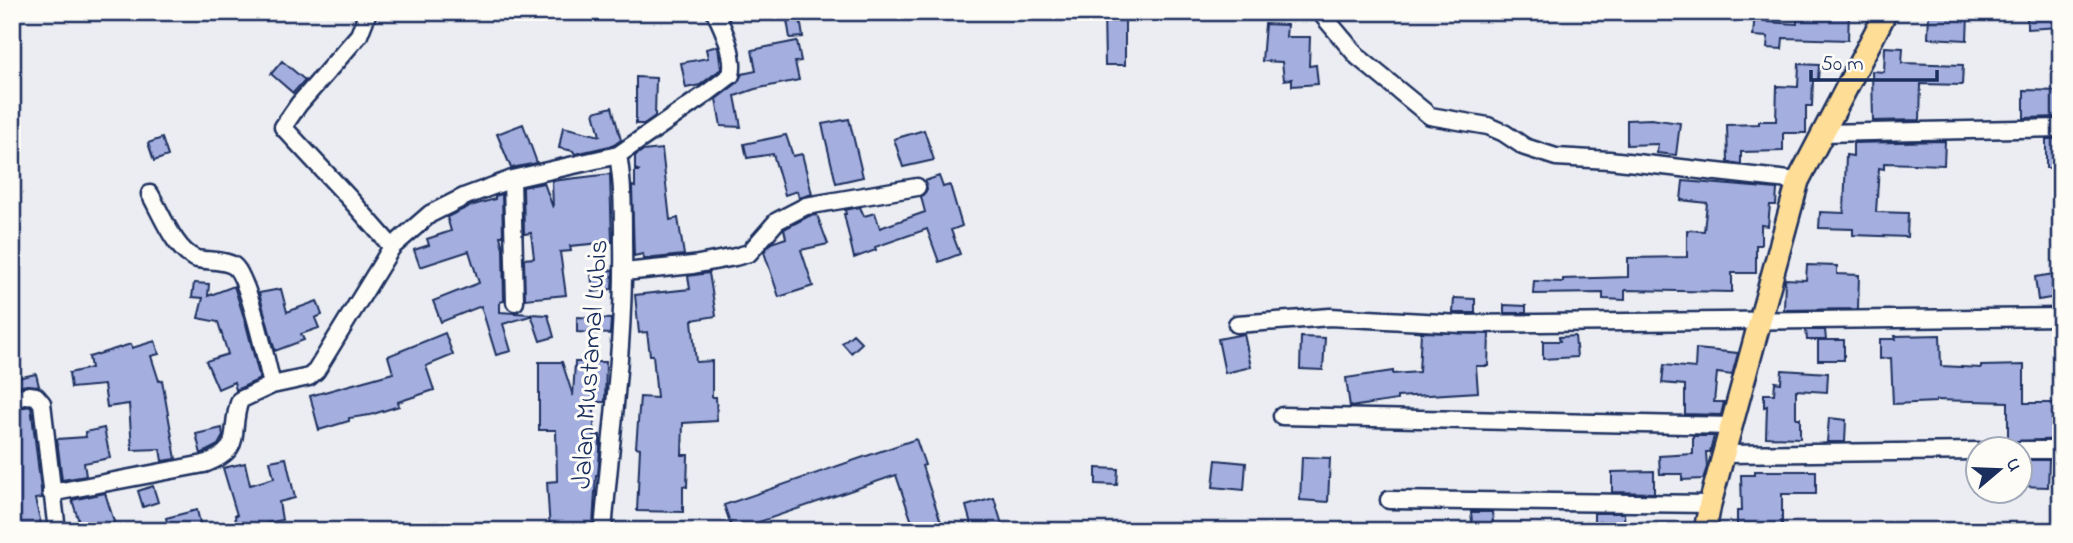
<svg xmlns="http://www.w3.org/2000/svg" width="2073" height="543" font-family="'Indie Flower',sans-serif">
	<rect width="100%" height="100%" fill="#ebedf2"/>
	<filter id="ink" filterUnits="userSpaceOnUse"><feTurbulence type="fractalNoise" baseFrequency=".0143" numOctaves="2"/><feDisplacementMap in="SourceGraphic" scale="14" xChannelSelector="R" yChannelSelector="G"/><feConvolveMatrix kernelMatrix="1 2 1 2 8 2 1 2 1" color-interpolation-filters="sRGB"/></filter>
	<g filter="url(#ink)">
		<path fill="#a4afdf" stroke="#1b2f5e" stroke-width="2" d="M799,12l4,25 -13,1 -4,-24z
			M1104,12h21v53h-20z
			M1755,12h14l-1,10 29,2v-12l52,1 -1,27 -65,-2 -1,11 -15,-1 1,-11 -15,-1z
			M1929,13l39,2 -1,25 -39,-2z
			M2061,14v13l-34,2v-13z
			M1265,24l22,1 -1,12h24l-1,29 7,-1 2,19 -26,2v-7l-8,1 -2,-18 -20,-1z
			M797,41l4,20 -6,1 4,18 -44,9 -20,7 6,31 -20,-1 -5,-27 21,-16 5,-9 14,-3 -4,-21z
			M718,46l3,23 -21,16 -14,3 -5,-25 27,-5 -2,-9z
			M1885,47l18,1 -1,15 61,2 -1,20 -41,-1 -1,36 -47,1 -1,-50 12,1z
			M282,61l23,19 -12,13 -22,-19z
			M1799,64l20,1 -1,15h-5l-1,26h-6v27h-23v18l-42,1v12l-13,-2 -1,-37 32,-1v-3h17l1,-35 21,1z
			M636,77l20,1 -1,38 -11,8h-8z
			M2024,90l37,1v26l-37,1z
			M612,107l9,33 -7,5 -39,9 -2,-3 -14,-3 4,-21 37,9 -6,-24z
			M849,119l14,58 -27,6 -14,-59z
			M1651,119l29,4 -4,32 -19,-2 1,-9 -31,1v-25z
			M523,124l14,39 -26,5 -14,-34z
			M924,130l10,30 -31,7 -9,-28z
			M786,135l7,21 9,-2 10,40 -13,4 -2,-7 -12,4 -12,-41 -26,4 -3,-14z
			M162,138l6,18 -14,5 -6,-18z
			M2046,139h15v29h-15z
			M1945,141l-1,24 -60,-2v6l-5,-1 -3,44 32,1 -1,24 -54,-2v-6l-34,-1 1,-16 24,1 2,-58 7,1v-13z
			M662,149l8,71 8,-2 6,37 -40,4 -1,-5 -9,2 -2,-70 3,1v-16h5l-5,-2v-13l7,-5z
			M610,174l2,68 -42,4 1,5 -11,1 6,43 -41,4 -1,-40 10,-1 -3,-25 -7,1 -1,-47 21,-4 9,25 -1,-27z
			M939,176l4,11 7,-2 12,41 -11,4 9,24 -21,8 -12,-33 -52,18 1,3 -22,8 -10,-44h2l-1,-4 15,-3 4,9 11,-3 5,15 45,-16 -4,-15 6,-7 -2,-9z
			M1683,181l94,8 -1,16h-6l-2,21 -7,-1v20h-5v28h-24v19l-107,-2v10l-22,-1v-6l-70,1 1,-13 29,1v-3l65,-2v-19l59,-1v-27l17,1 3,-28 -26,-3z
			M502,194l1,42h-3l3,12 1,53 -4,1v10l30,2v2l-27,8 8,27 -15,4 -15,-49 -40,16 -8,-21 46,-18 -10,-32 -49,16 -6,-17 15,-5 -2,-6 24,-8 -4,-14 23,-11 25,-7v-3z
			M817,215l11,29 -27,6 12,36 -34,11 -15,-45 7,-9 15,-5 -2,-9 25,-13z
			M1807,265l30,1v8l22,1 -1,34 -74,1 1,-31 21,1z
			M613,270l-1,19 -19,3 -2,-19z
			M709,273l7,43 -24,4 4,42 16,-1v36h4l1,24 -34,2 -1,32h6l-1,32 -4,-1v26l-46,-1 3,-63 -4,-1 4,-50 17,1 -4,-43h-3l-3,-23 -8,1 -4,-38 55,-6 -2,-13z
			M2054,274l3,23 -19,3 -3,-23z
			M194,283l15,1 -1,12 26,-10 12,38 14,55 -24,11 -2,-8 -16,7 -12,-28 22,-7 -10,-32 -20,-4 5,-20 -11,-1z
			M281,289l6,23 30,-11 5,14 -7,3 4,10 -18,6 3,6 -29,11 -16,-58z
			M1454,298l21,1v14h-22z
			M1504,305l22,1v7h-22z
			M531,314l17,1 6,22 -14,4z
			M577,317l34,2 -1,15 -33,-2z
			M1806,330h19l1,10h-19z
			M1421,332l68,2 -1,32h-12l2,26 -81,5v3l-47,7 -4,-29 47,-7v3l26,-2z
			M445,333l8,22 -27,11 8,24 -36,12 1,4 -29,9 -21,3v3l-30,9 -9,-34 83,-23 -5,-17z
			M853,334l9,9 -11,10 -9,-10z
			M1244,334l7,33 -26,6 -7,-34z
			M1940,335l1,31 40,2v-2l43,-1v38h37v36l-53,3v-40l-72,-2v2l-43,2 -2,-46 -11,1v-20h16l-1,-3z
			M1575,336l2,21 -34,2v-18h17l-1,-4z
			M1301,337l24,1 -2,32 -23,-1z
			M1818,340h26v20h-26z
			M155,341l4,13 -8,2 8,25 3,-1 14,79 -14,2 -2,-12 -28,1 -3,-46 -22,3 -3,-22 -33,3 -2,-15 22,-5 -2,-11 42,-13 1,4z
			M1696,349l42,4 -6,22 -15,-2 -3,29h10l-3,13 -36,-1v-29l-23,-2 2,-18 31,3z
			M539,362h23l11,34 2,-34h31l-1,40h-11v34l6,-1v15l-2,25h-2l-3,51h-7v5h-36l-3,-49 10,-1 -1,-51h-17z
			M1782,370l46,3 -1,19 -31,-2v28h4v20l-34,-1 1,-31 -3,1v-13h10l1,-12 6,1z
			M36,374l3,12 -12,-1 -15,3v-9z
			M31,406l11,92 -7,1 7,29 -22,3 -8,-29v-93z
			M1829,418l17,2 -1,22h-18z
			M104,428l6,30 -26,5 2,13 -24,4 -5,-41 29,-2 -1,-5z
			M222,428l1,8 -5,9 -17,9 -5,-20z
			M1693,436h21l-4,16h-4l1,15 -4,12 -21,1v-6h-22l-1,-18 34,-2z
			M916,439l9,26 -3,1 22,65h-29l-19,-56 -163,56 -9,-26z
			M1302,457l28,1 -2,44 -28,-2z
			M286,458l9,40 -16,4 3,18 -15,3 3,8h-33l-2,-16h2l-14,-47 22,-5 5,22 24,-7 -4,-17z
			M1216,460l30,3 -2,27 -31,-3z
			M2020,460h29l-1,27 -28,-1z
			M1096,468l22,1 -1,16 -21,-1z
			M1654,471v22l-42,-1v-20z
			M1755,471h61v23h-34v37h-45v-20h5l-1,-36h14z
			M153,486l5,16 -15,5 -5,-16z
			M105,493l12,38h-35l-10,-31z
			M994,498l10,33h-31l-7,-25z
			M197,510l5,21h-33l-3,-13z
			M1471,512h21l2,19h-21z
			M1594,513h30l1,18h-20v-5h-11z"/>
		<g fill="none" stroke-linecap="round" stroke-linejoin="round">
			<g stroke="#1b2f5e" stroke-width="21">
				<path id="minor" d="M368,12l-9,23 -60,69 -16,23 67,72 42,48
					M1320,12l38,45 72,59 58,10 16,7 21,14 31,10 53,3 189,21
					M1822,133l239,-5
					M618,155l88,-61 25,-19c5,-18 -8,-47 -16,-63
					M512,179l3,123
					M150,194c11,19 26,59 47,65 10,2 28,1 37,7 14,10 33,98 38,119
					M624,272l69,-7 42,-8 14,-4 28,-32 29,-15 111,-19
					M1237,324l93,-7 131,7 600,-7
					M12,399l17,-4 7,1 6,7 15,128
					M1282,416l450,10
					M2021,450h40
					M1725,454l254,-3
					M51,493l153,-29c42,-15 24,-31 36,-64l32,-15 37,-8 7,-6 76,-124 38,-33 36,-18 46,-17 106,-24c5,28 5,57 5,86 2,97 -12,193 -20,290
					M1389,500l321,4"/>
			</g>
			<g stroke="#1b2f5e" stroke-width="26">
				<path id="major" d="M1705,531l5,-27 88,-323 88,-169"/>
			</g>
			<use href="#minor" stroke="#fdfcf7" stroke-width="16"/>
			<use href="#major" stroke="#fedd96" stroke-width="21"/>
		</g>
	</g>
	<g text-anchor="middle" stroke-width="6" stroke-linejoin="round" paint-order="stroke">
		<g font-size="28" fill="#1b2f5e" stroke="#fdfcf7">
			<text transform="translate(588 364) rotate(-86)" y="10">Jalan Mustamal Lubis</text>
		</g>
	</g>
	<rect width="2073" height="543" fill="none" stroke="#fdfcf7" stroke-width="42"/>
	<rect x="21" y="21" width="2031" height="501" fill="none" stroke="#1b2f5e" stroke-width="2.5" filter="url(#ink)"/>
	<g transform="translate(1999 470) rotate(71)"><circle r="33" fill="#fdfcf7" stroke="#a3aaba" stroke-width="2"/>
	<path d="M0-5L12 26L0 18L-12 26Z" fill="#1b2f5e"/>
	<text y="-10" font-size="19" font-weight="bold" text-anchor="middle" fill="#1b2f5e">U</text>
	</g>
	<path d="M1811 70v10h126v-10" fill="none" stroke="#1b2f5e" stroke-width="3.5"/>
	<text x="1821" y="70" font-size="21" fill="#1b2f5e" stroke="#fdfcf7" stroke-width="5" paint-order="stroke">50 m</text>
</svg>
